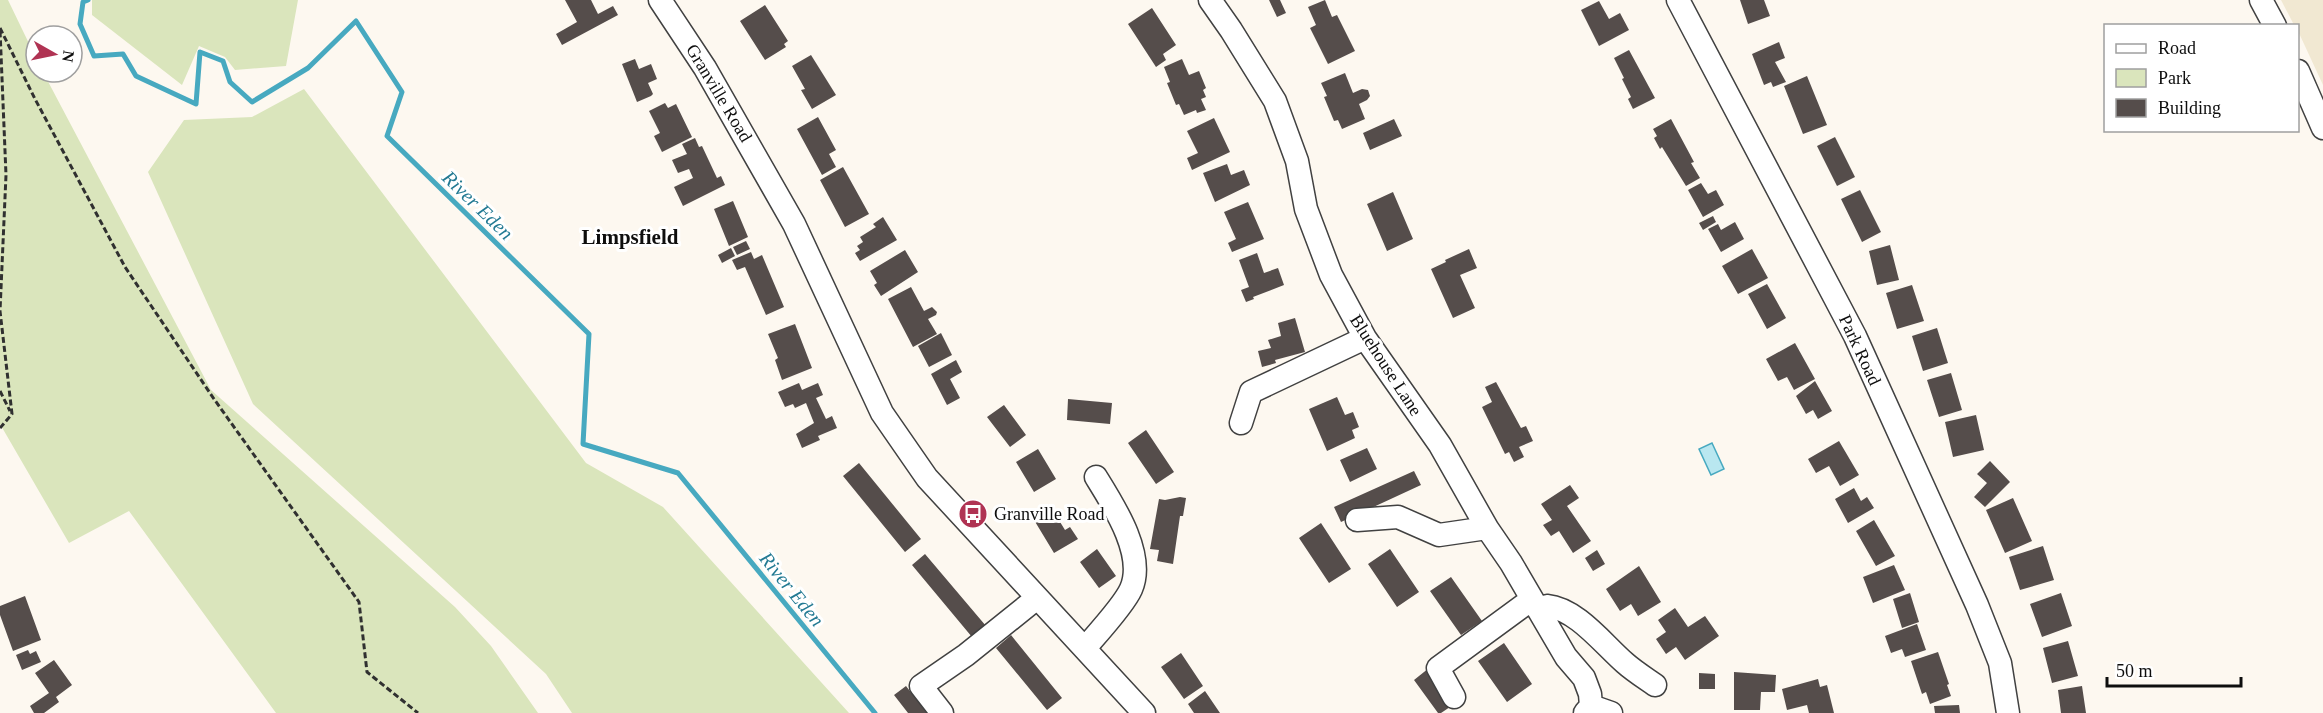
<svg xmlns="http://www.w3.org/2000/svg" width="2323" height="713" font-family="'Times New Roman',serif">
	<rect width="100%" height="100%" fill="#fdf8f0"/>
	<path fill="#f1e8d2" d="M2281,0h42v85l-25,-54v-5l-4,-1z"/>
	<path fill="#dae5bc" d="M0,0h8l28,58v14h7l168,318 244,217 36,39 47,67h-262l-147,-202 -60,32 -69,-119z
		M92,0h206l-12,66 -51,4 -10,-13 -26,-11 -17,39 -90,-70z
		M304,89l282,374 77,44 186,206h-277l-26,-39 -293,-270 -105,-232 36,-52 68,-3z"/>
	<path fill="#b9e7f0" stroke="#47a9c0" stroke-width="1.5" d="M1712,443l12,26 -13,6 -12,-26z"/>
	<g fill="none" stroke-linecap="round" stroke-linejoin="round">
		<path stroke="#47a9c0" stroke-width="5" d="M88,0l-5,2 -3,22 14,32 29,-2 13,22 60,28 4,-52 23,9 7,21 22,20 56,-34 48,-47 46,71 -15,44 202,198 -6,110 95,29 197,240"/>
	</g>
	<path fill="#554d4b" d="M565,0h26l7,14 15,-8 5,9 -56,30 -6,-11 21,-12z
		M1269,0h11l6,13 -9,4z
		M1325,0l7,17 5,-2 18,36 -27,13 -18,-36 6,-3 -8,-18z
		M1740,0h24l6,16 -22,8z
		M1599,1l10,18 11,-6 9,17 -30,16 -18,-36z
		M765,5l23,36 -4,3 2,3 -21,13 -25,-39z
		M1152,8l24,37 -13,9 3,6 -10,7 -28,-43z
		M1779,42l6,16 -10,4 11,20 -13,5 -2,-5 -7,3 -12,-31z
		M1629,50l26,48 -22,11 -5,-10 3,-2 -9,-18 2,-1 -10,-20z
		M811,55l25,40 -24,14 -11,-19 4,-1 -13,-23z
		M635,59l4,10 12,-5 6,15 -9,4 5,11 -2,2 -14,6 -15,-38z
		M1182,59l7,16 10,-4 7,17 -3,2 3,7 -5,2 5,11 -9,3 -1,-3 -12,5 -5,-11 -3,1 -9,-22 3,-1 -6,-15z
		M1345,73l8,20 9,-4 6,1 2,6 -3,4 -8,4 6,15 -23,10 -4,-9 -4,1 -10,-24 3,-1 -6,-13z
		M1807,76l20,49 -24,9 -19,-48z
		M665,103l3,5 8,-4 16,33 -30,15 -8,-16 6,-3 -11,-22z
		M818,117l18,33 -7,4 7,13 -14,8 -25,-46z
		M1214,118l16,34 -38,18 -5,-12 11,-5 -11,-22z
		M1394,119l8,17 -32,14 -7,-17z
		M1671,119l23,43 -3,1 9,15 -14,8 -24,-39 -2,2 -6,-11 3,-2 -4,-7z
		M1835,137l20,40 -18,9 -20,-40z
		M695,138l4,9 3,-1 15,32 4,-2 4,9 -42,21 -9,-19 19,-9 -4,-9 -11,4 -6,-13 15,-6 -5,-10z
		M1227,164l4,11 13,-5 6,15 -35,17 -12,-29z
		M843,167l26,47 -24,13 -25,-47z
		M1701,183l7,11 8,-4 8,15 -21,12 -15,-27z
		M1860,190l21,42 -19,10 -21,-43z
		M1393,192l20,47 -26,12 -20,-47z
		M733,201l15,36 -19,9 -15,-37z
		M1248,202l16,37 -32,13 -4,-9 8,-4 -12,-27z
		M1713,216l3,6 -13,8 -4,-7z
		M883,217l14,23 -37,21 -5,-8 5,-3 -3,-4 6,-4 -3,-5 16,-10 -3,-3z
		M1735,222l9,17 -23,13 -13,-23 10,-5 3,6z
		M746,241l4,8 -13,6 -4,-8z
		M1890,245l9,35 -22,5 -8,-34z
		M731,248l4,8 -13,7 -4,-8z
		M1469,249l8,19 -17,7 15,33 -22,10 -22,-49 15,-7 -1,-2z
		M1752,249l16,29 -30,16 -16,-28z
		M905,250l13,22 -37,24 -7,-11 3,-2 -7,-12z
		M751,252l3,7 8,-4 22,52 -18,8 -21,-48 -8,3 -5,-10z
		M1257,253l7,20 14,-5 6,17 -31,12 1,2 -8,3 -5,-12 8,-3 -10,-27z
		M1767,284l19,34 -19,11 -19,-35z
		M1912,285l12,36 -27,8 -11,-36z
		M911,287l13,24 8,-4 5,5 -1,3 -8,4 9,15 -24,13 -25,-48z
		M1295,318l10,34 -30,8 1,3 -14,4 -4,-16 13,-3 -3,-8 13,-4 -3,-13z
		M795,324l17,44 -30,12 -7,-20 3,-2 -10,-24z
		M1937,328l11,35 -25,8 -11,-35z
		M941,333l11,22 -23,12 -11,-21z
		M1795,343l20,36 -21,11 -7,-13 -9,4 -12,-22z
		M956,360l6,12 -12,7 10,19 -13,7 -16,-31z
		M1951,373l11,37 -23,7 -12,-37z
		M1815,381l17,30 -14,8 -5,-9 -7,4 -10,-18z
		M1496,382l25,46 5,-2 7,15 -14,6 5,10 -10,5 -5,-10 -4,2 -23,-47 10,-5 -7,-15z
		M799,383l3,7 16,-7 5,12 -7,3 10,21 6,-3 5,12 -19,8 2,4 -18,8 -6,-14 18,-11 -8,-20 -11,5 -2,-4 -8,3 -7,-15z
		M1337,397l8,18 8,-3 6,15 -7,3 3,8 -28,13 -18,-42z
		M1068,399l44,4 -2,21 -43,-4z
		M1004,405l22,30 -16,12 -23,-30z
		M1976,415l8,35 -31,7 -8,-35z
		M1146,430l28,42 -18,12 -28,-41z
		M1839,441l20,34 -19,11 -11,-20 -13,7 -8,-14z
		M1367,448l10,21 -27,13 -10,-22z
		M1038,449l18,30 -22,13 -18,-30z
		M1990,461l20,21 -25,25 -11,-10 13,-14 -10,-9z
		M859,463l62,76 -16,13 -62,-76z
		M1414,471l7,14 -80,37 -7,-15z
		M1570,485l9,13 -12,8 24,35 -18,12 -14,-22 -8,5 -8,-11 9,-5 -11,-16z
		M1854,488l7,13 6,-4 7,11 -26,15 -13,-24z
		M1180,497l6,1 -3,18h-3l-7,48 -16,-3 2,-11 -9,-1 9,-50 6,1z
		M2013,498l19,43 -27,12 -19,-43z
		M1049,504l16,26 5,-3 8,12 -24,14 -23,-38z
		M1874,520l21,36 -19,10 -20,-35z
		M1321,523l30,46 -22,14 -30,-45z
		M2043,546l11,34 -34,10 -11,-33z
		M1097,549l19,27 -17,12 -19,-26z
		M1390,549l29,43 -22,15 -29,-43z
		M1597,550l8,14 -12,7 -8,-13z
		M925,554l61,72 -14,11 -60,-72z
		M1894,565l11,25 -32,13 -10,-26z
		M1639,566l22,36 -23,14 -7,-12 -11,7 -14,-22z
		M1451,577l31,44 -21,14 -31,-44z
		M1910,593l9,29 -17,6 -9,-29z
		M2061,593l11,33 -30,11 -12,-33z
		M25,596l16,44 -28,11 -13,-36v-9z
		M1675,608l13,19 17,-11 14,20 -34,24 -9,-13 -10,7 -10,-15 10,-7 -8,-12z
		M1917,624l9,26 -21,7 -3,-8 -11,4 -6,-17z
		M1011,635l51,63 -15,12 -51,-62z
		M2068,641l10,35 -26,7 -9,-35z
		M1504,643l28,41 -25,18 -29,-41z
		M28,650l2,4 6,-3 5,11 -19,8 -6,-15z
		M1938,652l11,32 -2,1 4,11 -21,8 -4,-12 -4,2 -11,-33z
		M1181,653l22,33 -19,13 -23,-32z
		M54,660l18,25 -16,12 3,5 -15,11h-10l-4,-7 19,-13 -14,-20z
		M1429,668l24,37 -12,8h-3l-24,-33z
		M1734,672l42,3 -1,17h-14l-1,18h-26z
		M1699,673l16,1v15h-16z
		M1818,679l2,8 7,-2 7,28h-25l-2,-8 -20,5 -5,-21z
		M906,686l21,27h-19l-14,-18z
		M2082,686l4,27h-25l-3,-23z
		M1205,691l15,22h-26l-6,-9z
		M1959,705l1,8h-25l-1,-7z"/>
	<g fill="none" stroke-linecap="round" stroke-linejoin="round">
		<g stroke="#414141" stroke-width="25">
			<path id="minor" d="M660,0l45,68 89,156 88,189 45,65 217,235
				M1210,0l21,30 44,71 22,60 9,48 25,66 34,63 75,107 47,83 24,35 55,94 18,21 6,16 1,12 -6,7
				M1678,0l177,336 122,269 23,58 8,50
				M2261,0l14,26
				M2298,71l25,57
				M1241,423l10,-31 114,-54
				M1357,520l41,-3 41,18 48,-7
				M1540,612l7,-6c30,3 56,38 78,57 9,8 20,15 30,22
				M1085,648c12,-14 39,-43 46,-59 15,-34 -17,-83 -35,-112
				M1454,697l-16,-29 94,-69
				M1591,706l20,7
				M942,713l-21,-27 45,-31 71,-57"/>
		</g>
		<path stroke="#303030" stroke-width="3" stroke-dasharray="6 3" stroke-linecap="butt" d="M0,28l35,71 90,168 89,132 145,203 8,70 51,41
			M0,391l10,20
			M0,428l12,-14 -12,-103 6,-136 -6,-145"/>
		<use href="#minor" stroke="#fff" stroke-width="22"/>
	</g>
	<defs>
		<g id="bus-disc" transform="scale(1.5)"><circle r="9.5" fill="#b03353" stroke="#fff"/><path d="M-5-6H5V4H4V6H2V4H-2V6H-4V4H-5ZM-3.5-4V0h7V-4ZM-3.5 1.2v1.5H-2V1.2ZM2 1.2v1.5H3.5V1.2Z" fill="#fff"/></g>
	</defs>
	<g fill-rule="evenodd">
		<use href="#bus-disc" x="973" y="514"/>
	</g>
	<g text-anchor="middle" stroke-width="6" stroke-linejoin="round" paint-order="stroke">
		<g font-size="18" fill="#0e0e0e" stroke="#fff">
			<text transform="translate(719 93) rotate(59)" y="6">Granville Road</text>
			<text transform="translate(1860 350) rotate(65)" y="6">Park Road</text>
			<text transform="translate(1386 365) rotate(57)" y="6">Bluehouse Lane</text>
		</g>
		<g font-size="18" fill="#0e0e0e" stroke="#fff" text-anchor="start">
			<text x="994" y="520">Granville Road</text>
		</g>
		<g font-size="20" font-style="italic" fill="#237a93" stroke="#fff">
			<text transform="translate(478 205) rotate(44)" y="7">River Eden</text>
			<text transform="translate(792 589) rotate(51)" y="7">River Eden</text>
		</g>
		<g font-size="21" font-weight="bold" fill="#0e0e0e" stroke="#fff">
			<text x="630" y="244">Limpsfield</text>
		</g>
	</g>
	<rect x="2104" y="24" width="195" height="108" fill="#ffffff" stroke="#9f9f9f" stroke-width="1.5"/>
	<rect x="2116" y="44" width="30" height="9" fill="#ffffff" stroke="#9f9f9f" stroke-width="1.5"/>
	<text x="2158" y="54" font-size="18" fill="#0e0e0e">Road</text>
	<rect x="2116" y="69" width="30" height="18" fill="#dae5bc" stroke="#9f9f9f" stroke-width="1.5"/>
	<text x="2158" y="84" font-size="18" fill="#0e0e0e">Park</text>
	<rect x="2116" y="99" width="30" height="18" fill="#554d4b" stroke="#9f9f9f" stroke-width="1.5"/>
	<text x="2158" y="114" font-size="18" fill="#0e0e0e">Building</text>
	<g transform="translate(54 54) rotate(99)"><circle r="28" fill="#ffffff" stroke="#9f9f9f" stroke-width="1.5"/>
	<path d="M0-4.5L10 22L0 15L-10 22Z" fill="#b03353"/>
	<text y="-9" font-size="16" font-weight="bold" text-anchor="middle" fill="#0e0e0e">N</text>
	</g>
	<path d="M2107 677v9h134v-9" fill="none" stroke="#0e0e0e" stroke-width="3"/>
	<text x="2116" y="677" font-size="18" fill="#0e0e0e" stroke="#ffffff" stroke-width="4.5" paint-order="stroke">50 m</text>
</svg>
